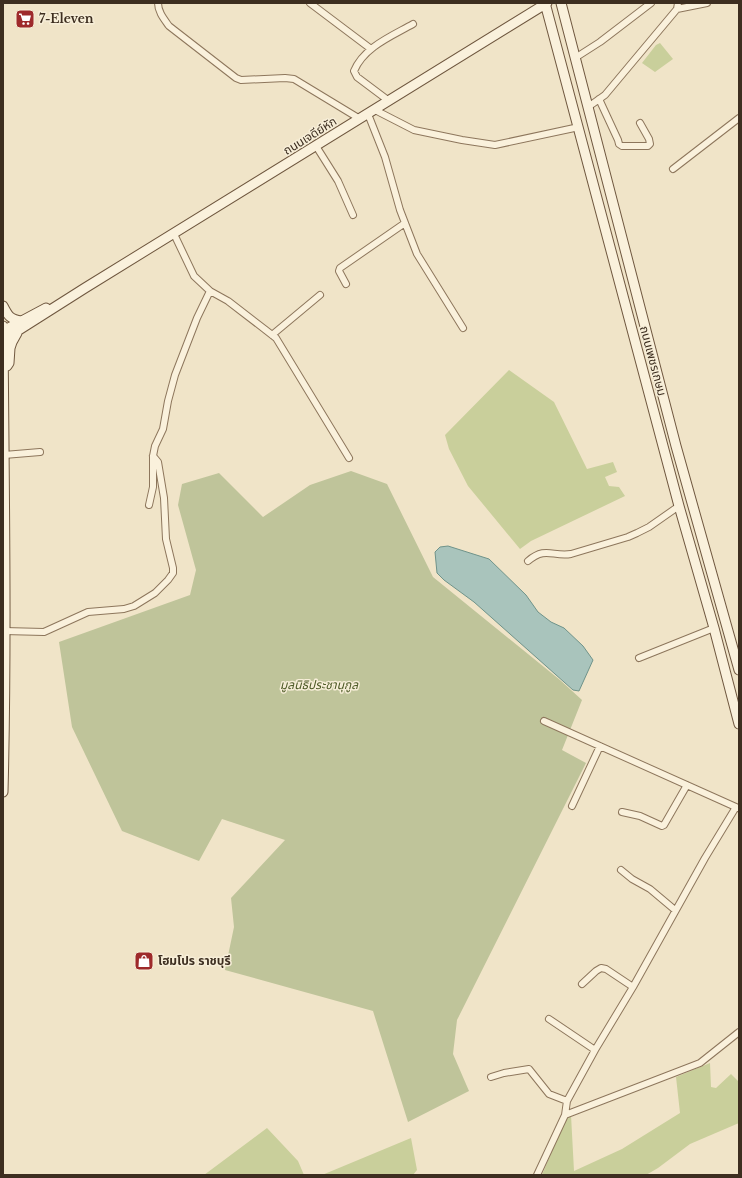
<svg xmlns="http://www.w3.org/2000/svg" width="742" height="1178" font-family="'Libre Baskerville','Noto Sans Thai',serif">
	<rect width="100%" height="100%" fill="#f0e4c8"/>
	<path fill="#c9cf9b" d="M660,43l13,16 -18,13 -13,-9 14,-18z
		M739,310v111l-1,-107z
		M509,370l45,32 33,67 26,-7 4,10 -12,5 4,9 10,1 6,9 -94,45 -11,8 -52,-63 -19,-37 -4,-14z
		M710,1063l1,24 5,1 15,-14 8,8v41l-49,21 -32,24 -12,7h-104l24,-58 5,-2 3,56 48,-22 58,-36 -4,-36z
		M267,1128l31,33 6,14h-100z
		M411,1138l6,32 -4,5h-91z"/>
	<path fill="#bfc49a" d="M351,471l36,13 46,93 127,103 22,20 -20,50 24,13 -129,257 -4,34 16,37 -61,31 -35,-111 -148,-41 9,-43 -3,-29 54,-58 -63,-21 -23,42 -77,-30 -50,-104 -13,-85 131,-47 6,-25 -18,-65 4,-21 37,-11 44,44 47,-32z"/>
	<path fill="#a9c4bc" stroke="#6f938a" d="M448,546l41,13 37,36 12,17 13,10 13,6 19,18 10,14 -14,31 -6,-1 -99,-88 -30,-22 -7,-7 -2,-21 5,-5z"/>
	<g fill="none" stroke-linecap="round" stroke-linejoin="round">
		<g stroke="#8d765c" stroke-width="8">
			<path id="minor" d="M158,3c0,9 6,16 11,23l67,52 5,2 44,-2 9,1 66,40
				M310,3l61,46
				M677,9l30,-6
				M575,58l25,-16 51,-39
				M599,99l19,41 1,4 3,2h26l2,-2 -1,-5 -9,-16
				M389,101l-32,-24 -3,-6c10,-24 38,-35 59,-47
				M588,107l17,-12 72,-86 1,-6
				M375,110l39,20 48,10 33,5 84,-18
				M368,114l17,43 15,53 17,44 46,74
				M316,146l22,35 15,34
				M673,169l66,-51
				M174,234l20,42 16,15 18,10 48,37 73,120
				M346,284l-7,-13 1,-3 65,-45
				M272,335l48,-40
				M4,455l36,-3
				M149,505l4,-18v-31l2,-10 8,-17 5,-28 7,-26 22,-57 13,-27
				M528,561c18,-15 24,-4 43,-7l57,-17 9,-4 12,-6 30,-21
				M4,631l40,1 44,-20 36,-3 10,-3 21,-13 13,-13 5,-7v-5l-7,-29 -2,-41 -6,-36 -5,-6
				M639,658l75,-30
				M544,721l194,87
				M572,806l28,-60
				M622,812l18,4 22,10 2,-1 23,-40
				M621,870l11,9 18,10 25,21
				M582,984l14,-13 5,-3 5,1 27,18
				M549,1019l46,31
				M491,1077l13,-4 25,-4 20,25 18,7
				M565,1115l135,-52 39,-31
				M537,1175l28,-60 2,-14 28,-51 38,-63 72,-129 31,-51"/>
		</g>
		<g stroke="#6f573f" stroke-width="11">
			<path id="secondary" d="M545,3l134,503 35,122 25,96
				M561,3l115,443 63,224
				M3,306c5,10 7,13 18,15
				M3,326c1,155 4,311 0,466
				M3,331l43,-23
				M3,340l82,-52 462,-285
				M7,366l2,-3 1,-15 2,-6 5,-9"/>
		</g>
		<use href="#minor" stroke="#faf1dc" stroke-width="6"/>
		<use href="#secondary" stroke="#faf1dc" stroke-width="9"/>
	</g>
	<defs>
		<g id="supermarket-square" transform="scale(1)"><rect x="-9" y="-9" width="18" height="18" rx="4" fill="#9e2a2b" stroke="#f7eed8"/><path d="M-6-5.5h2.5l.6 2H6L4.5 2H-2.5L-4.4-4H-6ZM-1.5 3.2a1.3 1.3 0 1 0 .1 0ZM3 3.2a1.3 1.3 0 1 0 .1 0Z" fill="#fff"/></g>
		<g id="shop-square" transform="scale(1)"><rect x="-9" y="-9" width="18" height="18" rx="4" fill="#9e2a2b" stroke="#f7eed8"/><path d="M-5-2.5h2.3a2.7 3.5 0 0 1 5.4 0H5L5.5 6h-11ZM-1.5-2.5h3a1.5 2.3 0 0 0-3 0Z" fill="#fff"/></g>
	</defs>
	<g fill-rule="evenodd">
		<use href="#supermarket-square" x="25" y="19"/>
		<use href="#shop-square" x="144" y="961"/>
	</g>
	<g text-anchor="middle" stroke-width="3" stroke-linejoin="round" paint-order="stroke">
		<g font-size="12" font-weight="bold" fill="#3d2e20" stroke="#f7eed8" text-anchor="start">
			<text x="39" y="23">7-Eleven</text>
			<text x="158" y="965">โฮมโปร ราชบุรี</text>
		</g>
		<g font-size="12" fill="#3d2e20" stroke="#f7eed8">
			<text transform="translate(310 136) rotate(-32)" y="4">ถนนเจดีย์หัก</text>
			<text transform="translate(653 361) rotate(75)" y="4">ถนนเพชรเกษม</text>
		</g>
		<g font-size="12" font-style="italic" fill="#4d5a26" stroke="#f7eed8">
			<text x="319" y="689">มูลนิธิประชานุกูล</text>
		</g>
	</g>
	<rect width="742" height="1178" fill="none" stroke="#3d2e20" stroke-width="8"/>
</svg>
